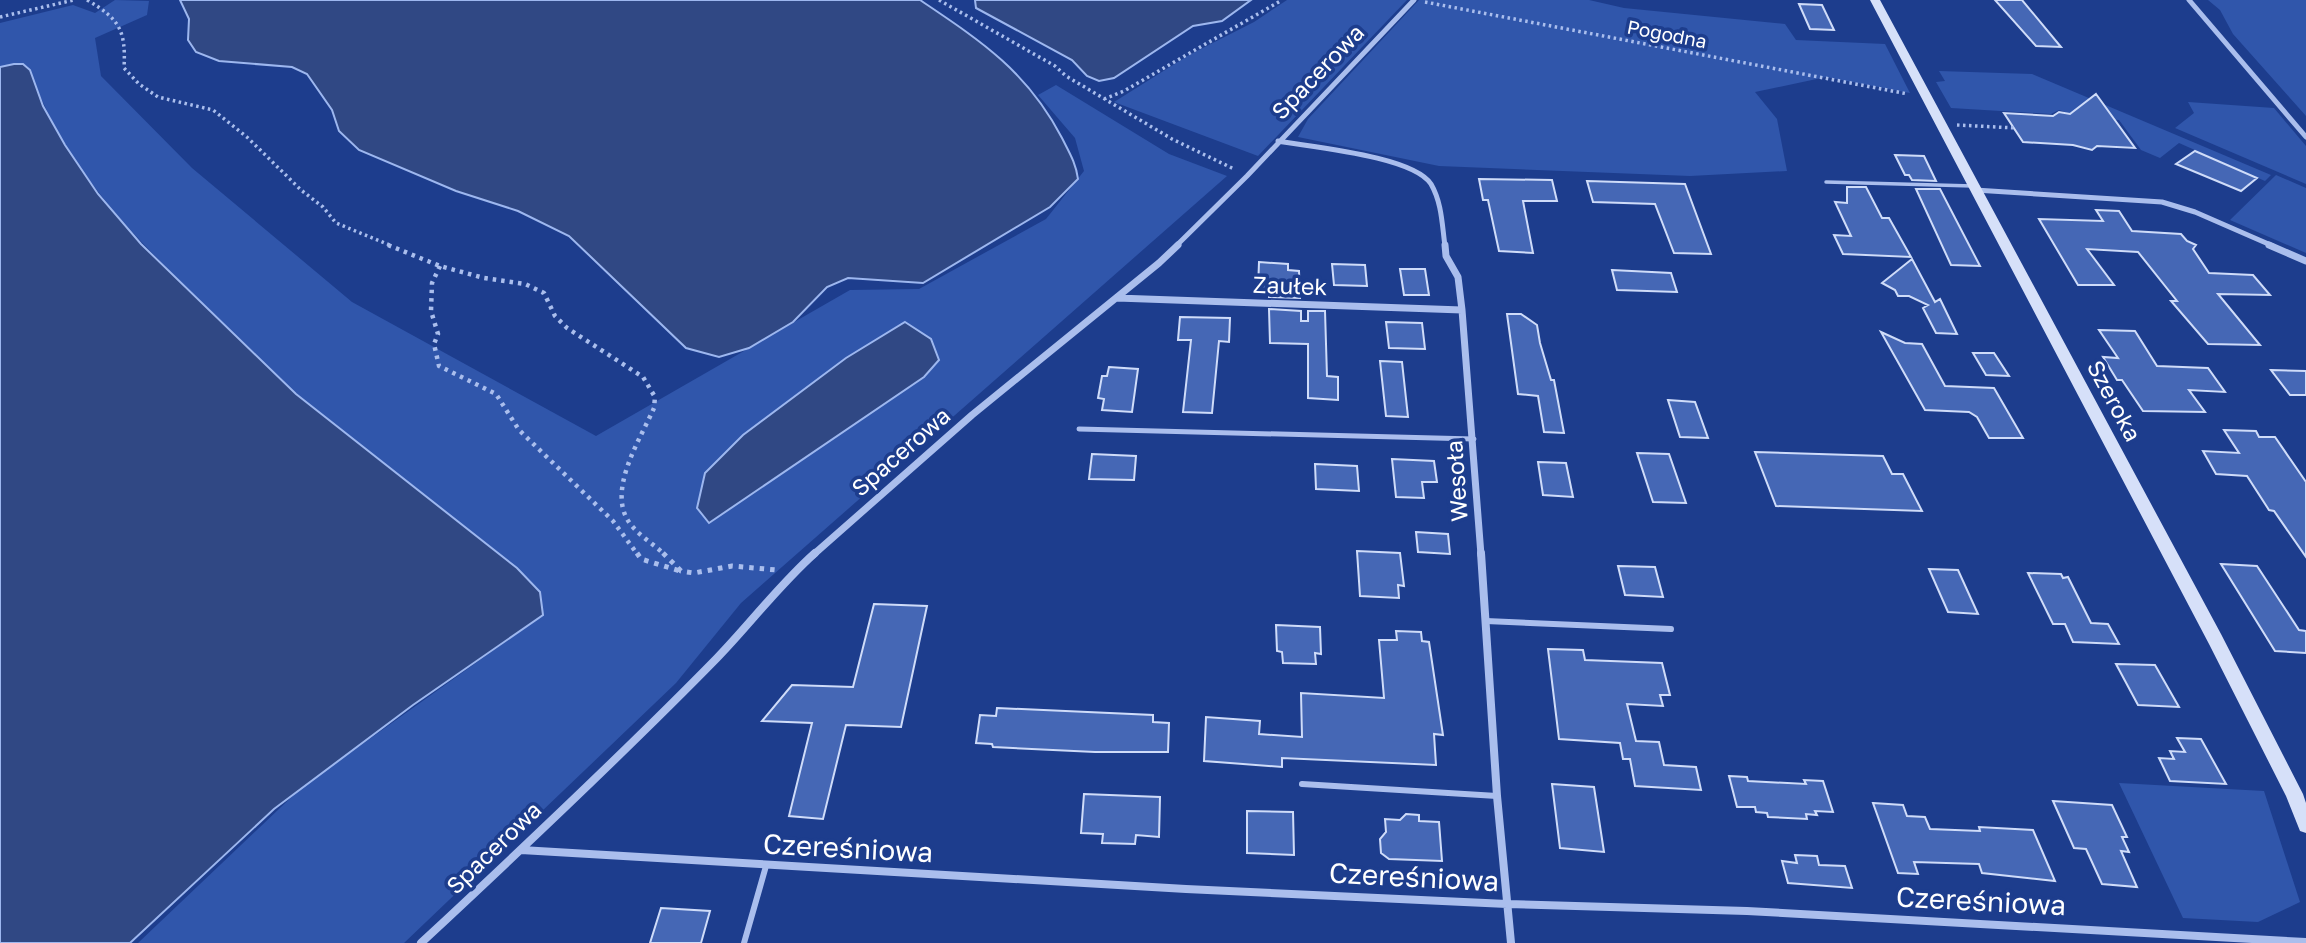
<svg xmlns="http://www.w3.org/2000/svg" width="2306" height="943" font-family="'Golos Text',sans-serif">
	<rect width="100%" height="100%" fill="#1d3d8d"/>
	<path fill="#3056ab" d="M115,0l34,1 -2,14 -52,23 6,38 91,92 160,134 244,134 254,-146 69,-1 127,-70 38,-48 -9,-33 -37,-43 18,-10 113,69 58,22 -486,427 -65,80 -272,260h-266l163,-155 242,-173 -3,-23 -23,-24c-73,-58 -151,-113 -221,-174 -32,-28 -61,-59 -91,-89 -73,-70 -141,-138 -175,-235l-16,-6 -14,3v-44l73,-18 22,8z
		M1287,0h120l-149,156 -144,-54 75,-47 65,-33z
		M1419,0h170l35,8 161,16 11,16 89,4 25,49 -84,-16 -71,15 22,27 10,52 -97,5 -251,-10 -141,-29 10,-18z
		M2208,0h98v116l-73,-82 -13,-24z
		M1939,71l93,3 239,101 -6,6 -86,-38 -19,15 -19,-8 -22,-30 -39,-3 -21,-7 -8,4 -100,-6 -15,-26 9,-1z
		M2188,102l86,6 32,38v38l-131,-56 19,-15z
		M2276,175l30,13v65l-76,-33z
		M2119,783l145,8 36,111 -42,20 -75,-4z"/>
	<path fill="#304884" stroke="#9db7ef" stroke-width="2" d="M180,0h740c61,41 107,71 142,138 7,14 14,25 16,41l-28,28 -127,76 -75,-5 -21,9 -34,35 -44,26 -30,9 -33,-9 -117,-112 -51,-25 -62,-20 -97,-41 -20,-19 -7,-21 -25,-36 -15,-7 -73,-6 -23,-9 -8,-12 1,-21z
		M975,0h276l-29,21 -29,5 -79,52 -15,3 -12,-5 -15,-16 -96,-52z
		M14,64h9l7,6 13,36 22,39 33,49 43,50 155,150 221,174 23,24 3,23 -130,90 -139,104 -144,134h-130v-876z
		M905,322l26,17 8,21 -15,17 -215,146 -12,-15 8,-35 38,-38 103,-77z"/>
	<path fill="#4567b5" stroke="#cfdcf9" stroke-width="2" d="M1995,0h27l39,47 -25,-1z
		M1799,4l23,1 12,25 -24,-1z
		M2096,94l39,54 -38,-2 -5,4 -19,-5 -50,-3 -19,-29 49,3 6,-4 11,2z
		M2195,151l62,27 -16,13 -65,-27z
		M1895,155l29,1 12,25 -24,-1 -3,-5h-4z
		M1479,179l73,1 5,21h-34l10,52 -34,-2 -11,-51h-5z
		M1587,181l98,3 26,70 -37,-1 -19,-49 -62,-2z
		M1847,187h19l16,31h7l22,39 -68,-3 -9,-19 17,1 -16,-34 12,1z
		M1916,189h24l40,77 -29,-1z
		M2096,210l23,1 13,20 49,3 6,7 9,4 -3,4 16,24 44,2 17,20 -52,-1 42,51 -52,-1 -37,-43h6l-39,-49 -51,-3 27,36h-36l-39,-66 64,2z
		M1912,259l23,43 5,-3 17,35 -21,-1 -13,-25 5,-3 -19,-9h-11l-3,-6 -13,-7z
		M1259,262l29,2v6l11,1 1,27 -31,-1v-8h-11z
		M1332,264l33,1 2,21 -33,-1z
		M1400,269h25l4,26h-25z
		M1612,270l59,3 6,19 -60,-2z
		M1269,309l32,2v10h7v-10h17l2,65 11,1v23l-30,-2v-54l-38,-1z
		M1507,314h14l16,11 3,18 11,37h3l10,53 -20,-1 -6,-36 -20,-2z
		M1180,317l50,1 -1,24 -10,-1 -7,72 -29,-1 8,-72h-13z
		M1386,322l36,1 3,26 -36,-1z
		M2099,330l36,1 22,35 51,2 17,24 -36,-2 16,22 -62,-1 -21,-31h-5l-14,-23 15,1z
		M1881,332l24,11 17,1 23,42 49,2 29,50h-34l-12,-21 -8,-5 -44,-2z
		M1973,353h21l15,23 -23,-1z
		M1380,361l22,1 6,55 -22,-1z
		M1109,367l29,2 -6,43 -30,-2 2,-11 -6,-1 4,-22h5z
		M2271,370l35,1v24h-16z
		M1668,400l27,2 13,36 -28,-1z
		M2224,430l32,1 3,6h16l31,45v75l-32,-46 -5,-1 -22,-34 -31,-2 -13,-23 36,2z
		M1755,452l128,4 9,18h11l19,37 -146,-5z
		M1637,453l32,1 17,49 -33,-1z
		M1092,454l44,2 -2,24 -45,-1z
		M1392,459l42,2 3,21h-15l2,16 -28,-1z
		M1538,462l28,1 7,34 -30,-2z
		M1315,464l42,2 2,25 -43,-2z
		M1416,532l32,2 2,20 -32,-2z
		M1357,551l43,2 4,33 -6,-1 1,13 -39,-2z
		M2221,564l36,2 42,64 7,1v22l-31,-2z
		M1618,566l37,1 8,30 -38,-2z
		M1929,569l29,1 20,44 -30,-2z
		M2028,573l33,1 2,4 5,-1 23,46 17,1 11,20 -46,-2 -8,-18h-12z
		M874,604l53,2 -26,121 -55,-2 -23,94 -34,-3 23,-93 -50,-2 30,-36 61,2z
		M1276,625l44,2 1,27 -6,-1 1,11 -33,-1 -1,-11 -5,-1z
		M1396,631l25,1 1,9 7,1 14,93 -9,-1 2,31 -154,-7v9l-78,-6 2,-44 54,4 -1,13 43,3 -1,-44 83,5 -5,-58h18z
		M1548,649l35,1 2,10 77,3 8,32h-10l3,11 -36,-2 9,37 23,1 5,23 32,2 5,23 -66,-4 -5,-27h-7l-3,-16 -61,-4z
		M2116,664l39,1 24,42 -41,-2z
		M997,708l156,7v7l16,1 -1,29h-73l-102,-5 -1,-3 -16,-1 4,-28 16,1z
		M2177,738l24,1 25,45 -56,-3 -11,-23 15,1 -4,-8 15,1z
		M1729,776l18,1 1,4 58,3 -2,-4 19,1 10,31 -18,-1 2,4 -11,-1 1,5 -39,-2 -1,-4 -11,-1 -1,-5h-18z
		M1552,784l42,3 10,65 -44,-4z
		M1084,794l76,3 -1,40 -23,-2 -1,9 -33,-1 1,-9 -22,-1z
		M2053,801l59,4 15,32h-5l7,15 -8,-1 16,36 -35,-3 -16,-35 -12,-1z
		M1873,803l30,2 4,11 18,1 5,12 50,2 -1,-4 54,3 22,51 -73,-8 -3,-9 -65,-2 4,12 -20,-1z
		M1247,811l46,1 1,43 -47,-2z
		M1406,814l13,1v6l20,1 3,39 -53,-2 -8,-6 -1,-14 6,-7 -1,-13 15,1z
		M1795,855l22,1 2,9 26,1 7,22 -64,-5 -6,-22 15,2z
		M661,908l49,3 -9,32h-51z"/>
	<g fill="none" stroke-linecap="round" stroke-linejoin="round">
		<path stroke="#aabeed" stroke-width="3.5" stroke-dasharray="2.5 3.5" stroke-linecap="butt" d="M87,0c33,19 39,31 37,68l15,16 19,13 55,13 35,28 53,52 22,17 13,16 56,23
			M939,0l116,66 11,10 106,63 62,30
			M1425,2l483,92
			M0,17l74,-17
			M1104,99l20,-8 158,-91
			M1957,125l59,3"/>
		<path stroke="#aabeed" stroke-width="4.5" stroke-dasharray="3.5 5" stroke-linecap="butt" d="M388,245l52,21 44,12 41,6 19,9 11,23 12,12 76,49 12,20 -1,11c-14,32 -50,86 -22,118 9,11 23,19 33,29
			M440,266l-8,17 -1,28 7,23 -4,10 5,22 57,28 23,36 94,91 25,34"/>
		<path stroke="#aabeed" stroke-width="5" stroke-dasharray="4.5 6" stroke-linecap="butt" d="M637,553l4,6 39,12
			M663,553l18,18 13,2 38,-7 45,4"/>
		<path stroke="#aabeed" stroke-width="3.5" d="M1826,182l147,4"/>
		<path stroke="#aabeed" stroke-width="5" d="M1079,429l395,10"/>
		<path stroke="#aabeed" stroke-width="6" d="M1486,621l185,8
			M1302,784l195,12
			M744,943l22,-77"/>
		<path stroke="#aabeed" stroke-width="5" d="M2189,0l117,137
			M1278,141c33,6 135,15 153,43 11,19 11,41 14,62
			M1975,190l187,12 33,10 78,34
			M1176,246l71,-70 167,-176"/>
		<path stroke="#aabeed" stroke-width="7" d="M1445,245l1,11 12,21 4,33 19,245
			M2269,245l37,16
			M1117,298l345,12
			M813,555l159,-140 187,-152 19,-18"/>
		<path stroke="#aabeed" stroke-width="8" d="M1481,553l16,243 14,147
			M521,850l665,39 321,15 240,7 559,31
			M421,943c100,-93 200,-187 296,-285 33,-34 62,-73 98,-105"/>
		<path fill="#d6e0f9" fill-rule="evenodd" d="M1870,0h10l341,634 82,160 3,9v30l-6,-2 -14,-35 -77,-152z"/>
	</g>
	<g text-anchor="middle" stroke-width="7" stroke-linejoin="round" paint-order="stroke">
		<g font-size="19" fill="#fff" stroke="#1d3d8d">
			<text transform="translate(1667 34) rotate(11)" y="7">Pogodna</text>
		</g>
		<g font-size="23" fill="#fff" stroke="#1d3d8d">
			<text transform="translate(1318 72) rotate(-46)" y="8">Spacerowa</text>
			<text transform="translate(1290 286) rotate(2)" y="8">Zaułek</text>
			<text transform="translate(2114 401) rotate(62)" y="8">Szeroka</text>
			<text transform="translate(901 452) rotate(-41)" y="8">Spacerowa</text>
			<text transform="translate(1457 481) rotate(-94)" y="8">Wesoła</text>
			<text transform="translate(494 848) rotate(-44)" y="8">Spacerowa</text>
		</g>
		<g font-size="28" fill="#fff" stroke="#1d3d8d">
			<text transform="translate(848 848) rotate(3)" y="10">Czereśniowa</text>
			<text transform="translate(1414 877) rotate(3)" y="10">Czereśniowa</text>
			<text transform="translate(1981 901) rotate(3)" y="10">Czereśniowa</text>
		</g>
	</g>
</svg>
